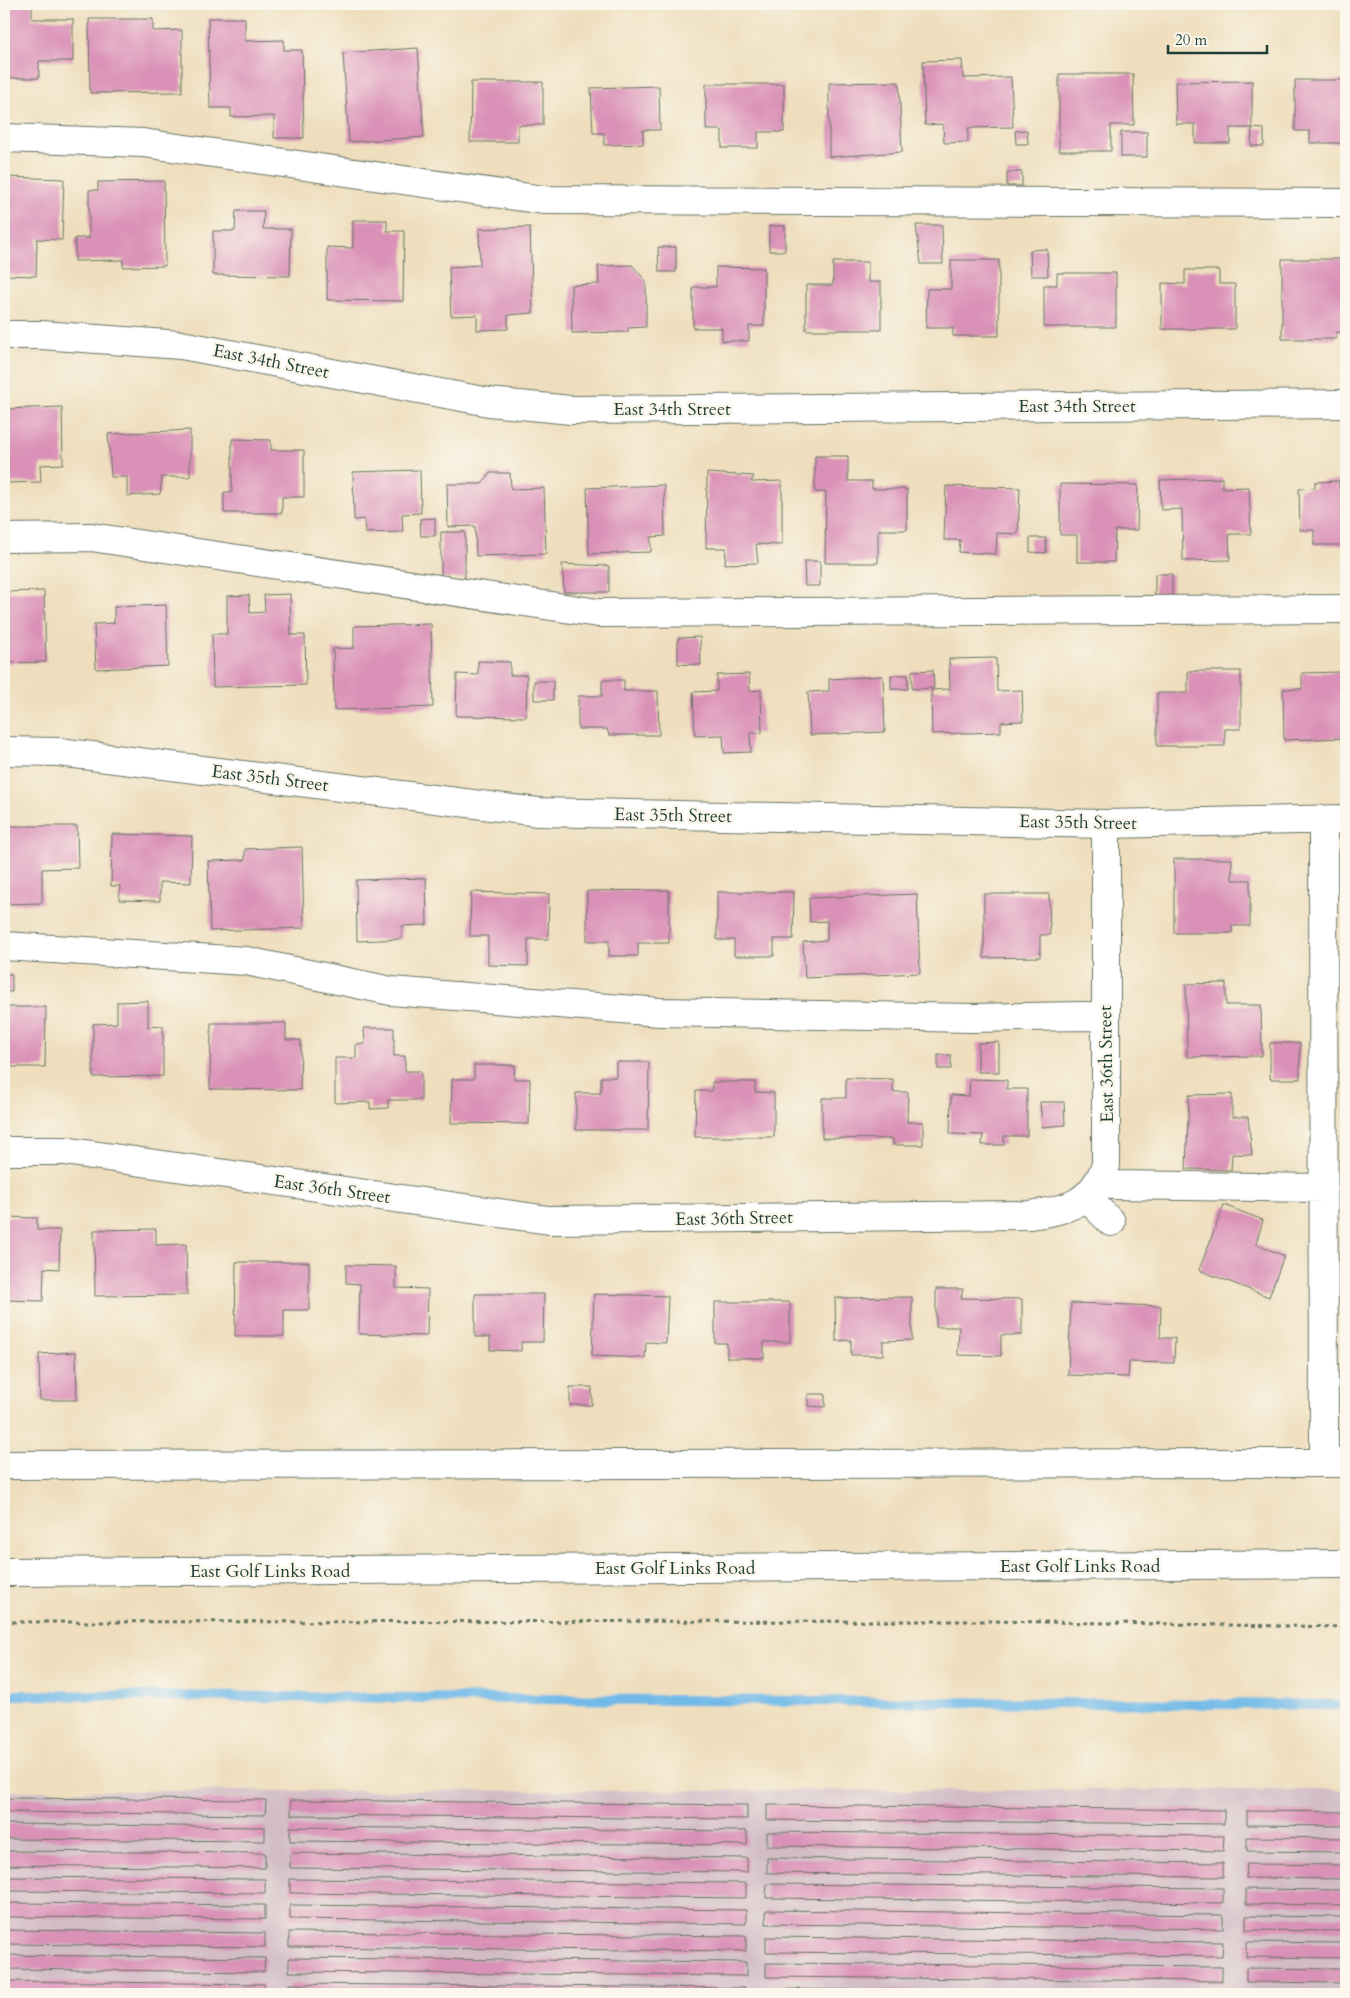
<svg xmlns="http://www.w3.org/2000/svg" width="1350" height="1998" font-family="Cardo,serif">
	<rect width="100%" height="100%" fill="#fbf7ec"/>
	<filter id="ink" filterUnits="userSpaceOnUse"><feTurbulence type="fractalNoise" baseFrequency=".02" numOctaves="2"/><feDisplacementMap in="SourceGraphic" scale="10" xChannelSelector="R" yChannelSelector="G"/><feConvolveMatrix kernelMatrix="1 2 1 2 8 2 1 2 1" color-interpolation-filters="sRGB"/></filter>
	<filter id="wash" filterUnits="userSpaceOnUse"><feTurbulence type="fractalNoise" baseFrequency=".0096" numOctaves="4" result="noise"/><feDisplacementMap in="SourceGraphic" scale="20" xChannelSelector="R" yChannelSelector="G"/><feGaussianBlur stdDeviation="1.12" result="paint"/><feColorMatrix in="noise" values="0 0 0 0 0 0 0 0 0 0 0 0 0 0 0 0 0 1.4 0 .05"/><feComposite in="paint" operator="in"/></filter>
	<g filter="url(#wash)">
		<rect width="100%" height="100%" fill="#eedebd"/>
		<path fill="#d2bdc6" d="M1346,1790v204h-1342v-203z"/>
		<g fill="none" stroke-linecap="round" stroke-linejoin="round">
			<path stroke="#70b9e8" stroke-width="10" d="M4,1695l1342,10"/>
		</g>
		<g id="blocks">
			<path fill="#da91b7" d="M8,4h24v15h41v42h-34v17h-35v-66h4z
				M208,18h37v23l39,-1v10h18l2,88h-30v-22l-43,1v-9h-21z
				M89,19h64v12l29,-1v62l-92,1z
				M418,48l6,89 -75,5 -6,-89z
				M962,60l1,18 48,-1 2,50 -45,1v14l-24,1 -1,-19 -18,1 -2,-64z
				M1059,74h74l1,51h-23v26h-52z
				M1295,80h51v63h-36v-12h-15z
				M1252,81v47h-22v15h-35v-19h-19l-1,-42z
				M471,82h72v43h-25v17h-48z
				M899,82l3,70 -73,5v-74z
				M706,84h78v48h-26v16h-36v-18h-16z
				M659,86l1,44h-17v14l-39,1v-12h-11l-2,-45z
				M1252,128l12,1v17h-13z
				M1027,130l1,14h-12l-1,-13z
				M1121,132h26v25h-26z
				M1007,172h15v14h-15z
				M4,177l60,2 -2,61 -25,-1 -1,37 -32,-1z
				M164,181l1,85 -42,1v-7l-48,1v-23h14v-48h9v-8z
				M236,211h28l-1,18h28l-1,47 -77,-1v-44h22z
				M353,220h34v11h17l-1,70 -76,-1v-53l26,1z
				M916,225h26l1,39h-22z
				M769,226h16v25h-16z
				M530,227l3,86 -25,2v14l-31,1v-15l-26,1 -2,-49 31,-2 -1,-36z
				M658,247h18v25h-17z
				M1047,249l1,27h-17l-1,-26z
				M1282,259h64v73h-10v7h-54z
				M951,260h48v76h-46v-8h-27l1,-39h24z
				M833,262h35v20h13v48h-75v-45h27z
				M632,265l14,16v46l-18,1v4l-56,1 -1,-48 28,-1 -1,-18z
				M716,267l48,1v58h-15v15h-27v-13h-29v-41h23z
				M1185,270h34v14h16v45h-73v-46l23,1z
				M1057,273h59v54h-72v-42h13z
				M62,407l1,57 -23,1 1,17 -37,1v-74z
				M190,430v47h-28l-2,17 -33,2v-19h-16l-3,-43z
				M232,439l39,1v10h33v47h-22v16h-58v-21h8z
				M815,456h33v25h24v8h35v41h-29v33h-53l1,-71h-11z
				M420,470l1,43 -19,1 1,18 -38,1 -1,-14 -10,1 -1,-48z
				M490,473h20l1,16 33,-1 2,66 -70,2 -1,-30 -27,1 -1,-43h35z
				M707,473l47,3 -3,6 31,-1v64l-26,-1 2,19 -33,1 1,-16h-20z
				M1222,478v10l27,-1 2,47h-22l1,26 -47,1 -1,-52 -21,1 -1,-30z
				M1339,481v7l7,-1v58h-32v-15h-14l-1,-41 16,-1v-6z
				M1060,484l78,1 -1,45h-22l-1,32h-37v-27h-17z
				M664,485l1,51 -14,1v15l-62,2 -2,-66z
				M946,486l74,2 -2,46 -21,-1 -1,21 -37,-2 1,-12h-16z
				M435,518v18h-14l-1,-17z
				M441,532h24v46h-24z
				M1030,538h16v15l-16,-1z
				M804,561h16v25h-15z
				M562,564l47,2v26h-45z
				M1155,574h17v22h-17z
				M44,591l2,71 -42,1v-71z
				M290,594l1,41h14l1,50 -93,2 -1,-53h15v-38l22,-1 1,18 15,-1 -1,-17z
				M166,605l2,61 -72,3 -2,-45 20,-1v-16z
				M431,624l2,83 -99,3 -1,-61 21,-1v-22z
				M700,637l1,28 -23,-1v-26z
				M996,658l1,33 25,-1 1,31 -22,1v10l-69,2 -1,-44 19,-1 -1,-30z
				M478,661l32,1v13h17l-1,42 -70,-1 1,-42 21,1z
				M933,670l1,18 -22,1v-18z
				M1188,671h53v58h-16v17h-68v-53h31z
				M1340,672v16h6v50l-62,2 -1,-51h19v-16z
				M749,674l1,17 11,-1 1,43h-12l1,19 -27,1 -1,-18 -28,1 -2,-44 24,-1v-16z
				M891,675h17v14h-17z
				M883,676l2,56 -75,3 -2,-43 21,-1v-12z
				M602,680h22v11h34l1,44h-50l-2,-6h-29v-33h24z
				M534,681h19v19h-19z
				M4,826h73l1,42 -36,1v34l-38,1z
				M112,834l80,2 -1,47 -31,-1v19l-41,-1 1,-14h-9z
				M302,847l2,81 -94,3 -2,-70 37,-1v-11z
				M1174,859h58v21h18v46h-18v7h-58z
				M426,878l1,47 -25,1v13l-45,2 -1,-61z
				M669,890v53h-31v13h-29v-15h-22v-50z
				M471,892l78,2 -1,45h-20v27l-40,-1v-29h-18z
				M717,892h77l-1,47h-19v17h-40v-16h-17z
				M917,894l3,79 -115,5 -2,-36 24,-2v-19l-17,1 -1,-24z
				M984,894h65l1,41h-10v22l-56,1z
				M4,974h8v18h-8z
				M1226,983v22h35l1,51 -75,1 -1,-73z
				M148,1001v26l15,-1v50l-70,1v-53l24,-1v-21z
				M4,1007h42l-1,60h-41z
				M211,1023h75v17h15l-1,50 -90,-1z
				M364,1028h30v28h11v15h16v29h-33v8l-18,1v-7l-35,1v-45h21v-14h9z
				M999,1042v30h-21v-29z
				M1270,1043h30v36h-30z
				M938,1055h13v14h-13z
				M616,1062h33l-1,68h-72v-37h25v-16h15z
				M474,1065h41l-1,14h16l-1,45 -78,-1 1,-44h22z
				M846,1078l47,1v13h15l-1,30h16v23h-30v-6l-71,-1v-40h24z
				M970,1079l37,1v9h20v47h-23v9h-22l1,-10 -33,-1 1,-39 18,1z
				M712,1082h43v10l19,1v44h-79l1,-46h16z
				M1232,1094v23h16l4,38 -20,-1 -1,16 -45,-1 3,-74z
				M1040,1102h24l1,23 -23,2z
				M1224,1205l39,15 -7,24 28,12 -15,41 -70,-27z
				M4,1217l33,1v12h23l-1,39 -15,-1 -1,33 -39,-1z
				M156,1229v16l30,-1 1,51 -92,1 -1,-66z
				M236,1262h73v48h-25v26h-49z
				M346,1265l50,1v22l32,1 -1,47 -68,-2 1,-50 -14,-1z
				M936,1289h27l-2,9 61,1v36h-21v21l-43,-1 1,-28h-23z
				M475,1294h69l-1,48h-22v9l-31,-1v-13h-15z
				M594,1294l74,2 -2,47 -20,-1 -1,16 -53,-2z
				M912,1297v43l-29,1v14h-32v-15l-15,1 -1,-43z
				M715,1302h75v40h-26v16h-37v-15h-12z
				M1071,1303l90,3 -1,32h15l-1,25 -45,-1 -1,15 -60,-2z
				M76,1352l1,48h-37l-1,-46z
				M570,1387h22v18h-22z
				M808,1394h17v13l-17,-1z
				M4,1798l262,2 -1,15 -261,-3z
				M291,1800l456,5v14l-456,-4z
				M767,1805l457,5v14l-457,-4z
				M1247,1811l99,1v14l-99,-1z
				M4,1824l261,3v14l-261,-2z
				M290,1827l457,4v14l-457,-4z
				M767,1832l457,4 -1,15 -456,-5z
				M1247,1837l99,1v14l-99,-1z
				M4,1851l261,2v15l-261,-3z
				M290,1853l457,5v14l-457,-4z
				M767,1858l456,5v14l-456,-4z
				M1247,1864l99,1v14l-100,-1z
				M4,1877l261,2v14l-261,-2z
				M290,1879l456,4v15l-456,-5z
				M767,1884l456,4v15l-457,-5z
				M1246,1889l100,1v15l-100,-1z
				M4,1903l261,2v14l-261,-2z
				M290,1905l456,5v14l-456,-5z
				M766,1910l457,5v14l-457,-5z
				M1246,1916l100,1v14l-100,-1z
				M4,1930l261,3v14l-261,-3z
				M289,1932l457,4v15l-457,-4z
				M766,1937l457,5 -1,14 -456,-4z
				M1246,1942l100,1v15l-100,-1z
				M4,1955l261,3 -1,14 -260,-3z
				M289,1958l457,4v14l-457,-4z
				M766,1963l456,4v14l-456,-4z
				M1246,1968l100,1v14l-100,-1z
				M4,1981l260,3v10h-260z
				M289,1984l456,4v6h-456z
				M766,1989l396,4v1h-396z"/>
		</g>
	</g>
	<g filter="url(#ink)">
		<use href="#blocks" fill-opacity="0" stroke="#677564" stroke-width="1"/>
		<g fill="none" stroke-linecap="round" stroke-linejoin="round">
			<g stroke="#677564" stroke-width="30">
				<path id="minor" d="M4,138l139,5 401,57 802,3
					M4,335h37l140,10 308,57 82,8 775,-6
					M4,538l87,-1 507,76 748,-4
					M4,751l55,1 479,60 568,12 240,-5
					M1323,820l1,643
					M4,946l242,15 145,30 269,21 312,6 113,-2 20,1
					M4,1151h60l485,69 480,-5c39,-5 62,-11 77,-50v-341
					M1100,1182l11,3 213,3
					M1086,1197l25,25"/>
			</g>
			<g stroke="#677564" stroke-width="30">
				<path id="major" d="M4,1465l1342,-2
					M4,1572l1342,-8"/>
			</g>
			<path stroke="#677564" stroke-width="3" stroke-dasharray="4 4" stroke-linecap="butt" d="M4,1622l985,-1 357,6"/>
			<use href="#minor" stroke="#fff" stroke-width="28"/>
			<use href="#major" stroke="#fff" stroke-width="28"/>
		</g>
	</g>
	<g text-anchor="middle" stroke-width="5" stroke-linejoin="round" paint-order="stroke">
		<g font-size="18" fill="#1f3d34" stroke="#fbf7ec">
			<text transform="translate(271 361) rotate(11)" y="6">East 34th Street</text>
			<text x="1077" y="412">East 34th Street</text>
			<text x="672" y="415">East 34th Street</text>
			<text transform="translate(270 778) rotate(7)" y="6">East 35th Street</text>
			<text transform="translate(673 815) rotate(1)" y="6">East 35th Street</text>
			<text transform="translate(1078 822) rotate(1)" y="6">East 35th Street</text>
			<text transform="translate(1106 1064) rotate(-91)" y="6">East 36th Street</text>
			<text transform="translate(332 1189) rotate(8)" y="6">East 36th Street</text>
			<text transform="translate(734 1218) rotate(-1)" y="6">East 36th Street</text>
			<text x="1080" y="1572">East Golf Links Road</text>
			<text x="675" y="1574">East Golf Links Road</text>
			<text x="270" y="1577">East Golf Links Road</text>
		</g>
	</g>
	<rect width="1350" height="1998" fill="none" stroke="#fbf7ec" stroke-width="20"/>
	<path d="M1168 45v8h99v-8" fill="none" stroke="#1f3d34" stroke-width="2.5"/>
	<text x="1175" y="45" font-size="15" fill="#1f3d34" stroke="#fbf7ec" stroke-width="4" paint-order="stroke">20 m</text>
</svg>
